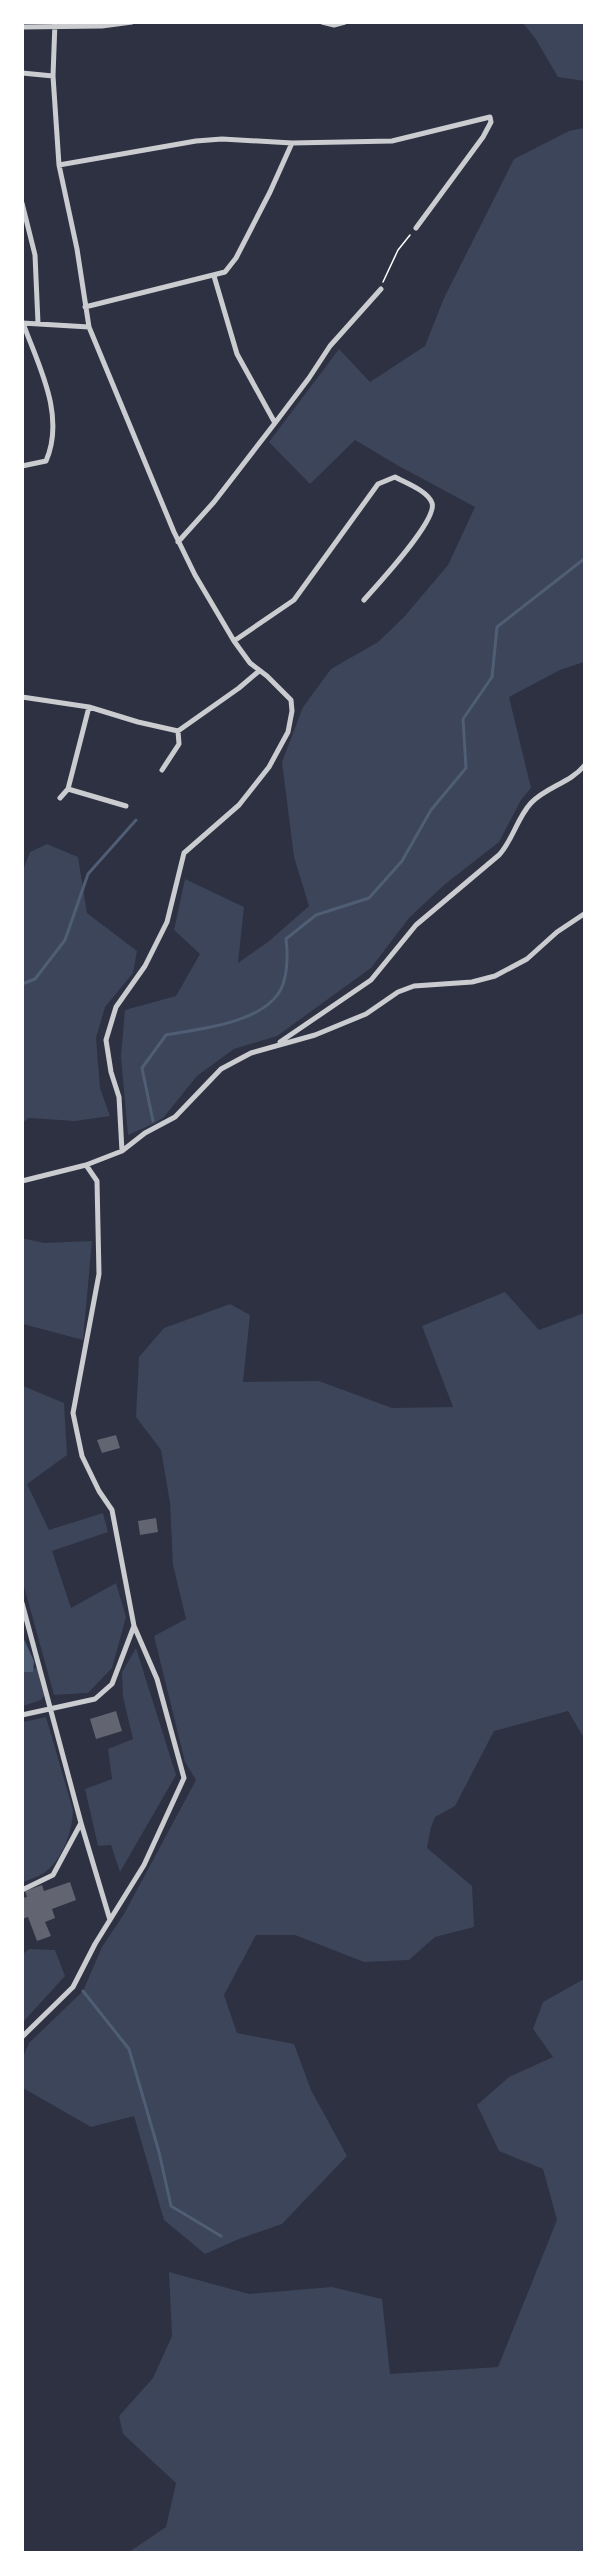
<svg xmlns="http://www.w3.org/2000/svg" width="607" height="2575" font-family="'PT Serif',serif">
	<rect width="100%" height="100%" fill="#2d3142"/>
	<path fill="#3c4559" d="M523,23h61v58l-26,-4 -23,-39z
		M584,128v534l-24,8 -51,27 22,91 -10,12 -22,42 -55,43 -35,33 -38,50 -94,68 -43,13 -37,27 -33,41 -9,6 -27,12 -7,-78 4,-47 51,-14 24,-42 -26,-24 11,-51 59,28 -6,56 31,-22 40,-35 -15,-49 -12,-95 21,-55 28,-38 47,-27 26,-25 44,-52 27,-58 -78,-42 -42,-25 -45,44 -41,-42 70,-93 31,33 55,-36 19,-48 70,-139 55,-28z
		M47,844l31,13 9,56 50,38 -4,22 -28,34 -9,31 4,50 10,28 -35,5 -46,-3 -6,4v-252l7,-18z
		M22,1238l22,5 48,-2 -9,99 -60,-16z
		M505,1292l34,38 45,-17v425l-16,-27 -74,20 -39,75 -20,11 -4,10 -4,21 45,38 2,41 -39,10 -26,23 -45,2 -69,-27h-39l-32,60 13,38 57,11 17,46 36,66 -65,68 -43,15 -34,15 -41,-34 -30,-104 -43,11 -68,-39v-31l6,-14 54,-52 19,-44 22,-33 72,-134 -11,-18 -31,-126 32,-17 -13,-54 -3,-62 -9,-53 -25,-33 3,-60 25,-29 66,-24 20,11 -7,67 76,-1 73,27 61,-1 -31,-81z
		M23,1386l41,17 3,52 -40,29 22,46 54,-17 5,19 -56,19 19,57 45,-25 10,34 -14,51 -24,25 -34,2 -31,-112z
		M136,1648l40,127 -56,97 -9,-27 -13,1 -13,-57 27,-10 -4,-30 25,-10 -10,-42 -1,-25z
		M37,1668l7,28 -3,4 -18,6 -1,-35z
		M46,1717l27,93c0,20 -11,51 -29,63 -6,4 -14,6 -21,9v-160z
		M29,1949l26,1 10,26 -42,46v-68z
		M584,1979v573h-455l37,-25 10,-44 -53,-49 -4,-18 34,-38 19,-42 -3,-64 80,22 83,-7 50,12 8,75 108,-7 59,-147 -14,-51 -44,-18 -22,-46 32,-28 44,-20 -20,-28 10,-27z"/>
	<path fill="#4f5d75" d="M22,1635l12,26 -1,11h-10z"/>
	<g fill="none" stroke-linecap="round" stroke-linejoin="round">
		<path stroke="#4f5d75" stroke-width="3" d="M22,984l13,-5 30,-39 23,-66 48,-54
			M153,1121l-11,-53 24,-33c34,-6 92,-12 112,-41 10,-13 10,-40 8,-55l30,-24 53,-17 33,-37 29,-51 35,-42 -3,-49 29,-42 5,-50 87,-68
			M83,1991l46,58 30,103 12,54 50,30"/>
	</g>
	<path fill="#626471" d="M116,1435l4,13 -18,5 -5,-13z
		M156,1518l2,14 -18,3 -2,-14z
		M116,1711l6,20 -26,8 -6,-20z
		M70,1882l6,18 -24,9 3,9 -10,4 6,14 -14,5 -9,-24 -6,2v-21l5,-1 -2,-6 17,-6 2,6z"/>
	<g fill="none" stroke-linecap="round" stroke-linejoin="round">
		<path stroke="#fff" stroke-width="1.5" d="M383,282l15,-32 12,-15"/>
		<path stroke="#caccd0" stroke-width="5" d="M55,22l-2,54 6,89 18,84 12,78 85,205 21,43 39,66 16,22 17,13 24,24 1,11 -4,21 -19,35 -30,38 -55,48 -17,69 -22,44 -29,41 -10,33 5,32 8,25 3,54
			M322,22l12,3 11,-3
			M22,27l80,-1 30,-4
			M22,73l31,3
			M59,165l137,-24 26,-2 70,4 100,-2 98,-24 1,5 -8,15 -67,91
			M22,203l13,52 3,68
			M214,276l23,78 38,69
			M85,307l140,-35 11,-14 34,-66 22,-49
			M22,323l67,4
			M22,466l24,-5c20,-46 -8,-96 -23,-138
			M178,542l36,-40 61,-79 34,-45 21,-32 51,-57
			M234,641l60,-41 84,-116 17,-7c11,6 33,14 37,26 6,17 -55,82 -68,97
			M22,697l67,10 49,15 40,9 61,-43 20,-17
			M162,770l17,-26 -1,-13
			M68,789l58,17
			M60,798l8,-9 21,-82
			M280,1042l91,-62 45,-55 83,-70c14,-15 18,-37 32,-52 15,-16 39,-20 53,-37
			M22,1181l64,-16 36,-14 23,-18 30,-16 46,-48 30,-16 64,-18 51,-21 32,-22 16,-6 58,-4 23,-6 32,-17 30,-27 27,-18
			M22,1603l59,220 29,97
			M22,1715l73,-16 17,-15 22,-58
			M22,1890l31,-15 28,-52
			M22,2037l51,-50 22,-43 49,-79 40,-87 -27,-99 -23,-53 -22,-116 -13,-19 -17,-35 -9,-43 26,-139 -2,-93 -11,-16"/>
	</g>
	<rect width="607" height="2575" fill="none" stroke="#ffffff" stroke-width="48"/>
</svg>
